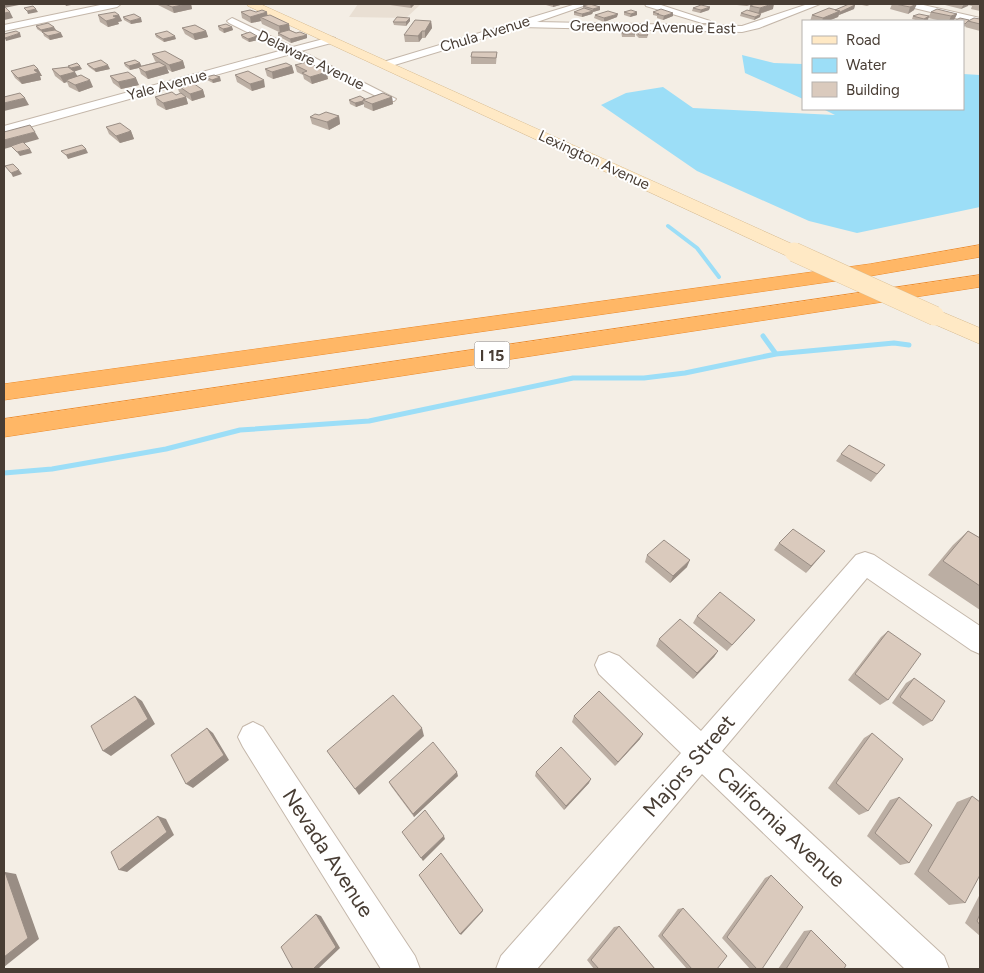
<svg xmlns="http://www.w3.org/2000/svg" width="984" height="973" font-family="Figtree,sans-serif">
	<rect width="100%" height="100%" fill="#f4eee5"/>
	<path fill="#e9dfd3" d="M358,4h63l-15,14 -57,-1z"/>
	<path fill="#9cdef7" d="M742,55l32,8 29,1v35l-58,-26z
		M963,74l17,1v132l-123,26 -48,-12 -112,-50 -96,-66 25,-12 37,-6 30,21 142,7 -12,-6h140z"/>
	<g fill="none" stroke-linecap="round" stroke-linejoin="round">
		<path stroke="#9cdef7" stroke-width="4" d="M668,226l29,22 22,29"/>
		<path stroke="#9cdef7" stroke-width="5" d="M763,336l13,18
			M4,473l48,-4 114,-20 74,-19 129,-9 204,-43h71l41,-5 91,-19 118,-11 15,2"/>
		<g stroke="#c4b7aa" stroke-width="2">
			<path id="street" d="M105,4h16l-4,3 -113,24v-6z
				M576,4h13l-52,18 205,4 66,-22h12l-61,24 -17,4 -222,-5 -132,40 -4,1 -5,-3 1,-2z
				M645,4h13l52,17 -2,2h-6l-56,-17z
				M905,4h14l61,14v6l-74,-18z
				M232,18l61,29 38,-10 4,1v4l-34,9 95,48 -2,2h-8l-95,-47 -287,80v-8l279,-76 -54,-27 -2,-2z
				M865,552l9,3 106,71v28l-9,-4 -104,-72 -145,173 222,205 5,13h-44l-203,-195 -165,195h-41l5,-13 180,-203 -82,-79 -4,-9 4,-9 10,-4 10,4 82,75 155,-176z
				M253,722l10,5 152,229 5,13h-39l-138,-222 -5,-10 5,-10z"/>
		</g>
		<g stroke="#d8bc91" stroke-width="1">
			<path id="secondary" d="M247,4h13l541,244 3,4 -3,4 -7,2 -7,-2 -539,-250z
				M935,309l45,19v16l-53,-23 -3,-5 3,-5z"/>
		</g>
		<g stroke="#ec8928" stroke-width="1">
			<path id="highway" d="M980,245v12l-110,19 -866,124v-16l866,-120z
				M980,275v12l-976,150v-18z"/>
		</g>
		<use href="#street" fill="#fff" fill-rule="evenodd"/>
		<use href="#secondary" fill="#ffe9c5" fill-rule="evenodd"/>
		<use href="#highway" fill="#ffb766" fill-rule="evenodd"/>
		<g stroke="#d8bc91" stroke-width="20" stroke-linecap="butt">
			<path id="secondary-bridge" d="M794,252l141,64"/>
		</g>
		<use href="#secondary-bridge" stroke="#ffe9c5" stroke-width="19"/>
	</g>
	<path fill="#bbaea3" d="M156,4h35l1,5 -18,4z
		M390,4h25l-4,4 -21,-3z
		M546,4h18l-11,3 -7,-2z
		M734,4h19l-6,2 -10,-1z
		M857,4h15l-5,2z
		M892,4h23l-1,6 -6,4 -18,-5z
		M946,4h34v7l-9,-2 1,-3 -4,-1 -7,4 -16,-4z
		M855,5l-1,4 -15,6 -1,2 -10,4h-18l2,-6z
		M583,6l17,1v3l-7,2 -1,2 -10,3 -8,-2v-3l9,-3z
		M750,6l23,3 -13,5v3l-6,3 -14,-4 1,-3 8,-2z
		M710,7l-1,3 -9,3 -8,-2 1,-3z
		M241,12h26v4l23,14 17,8 -16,5 -13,-7v-3l1,-1 -17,-8 -1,-3 -10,2 -9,-5z
		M624,12h13v3l-7,2 -6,-2z
		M653,12l20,4 -10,4 -6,-2v-2l-4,-1z
		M931,12l26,2 -3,6 -3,1h-9l-14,-3v2l-4,1h-5l-7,-2 1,-3h16z
		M98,15h21l3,6 -4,1 1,2 -11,3 -8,-5z
		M595,15l22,2 -13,5 -10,-4z
		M123,17l19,5 -11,2 -7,-4z
		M410,18v3l-4,5 -12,-1 -1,-3z
		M980,19v12l-15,-4 1,-1 -3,1v-6z
		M431,21l1,7 -7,10h-3l-3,4h-14l-1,-7z
		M36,26l19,4 8,7 -13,3 -6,-4 -1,-3 -6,-4z
		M218,26l14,1 1,3 -9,3 -5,-3z
		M182,28l24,3 2,6 -13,3 -10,-6z
		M621,28l14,6v3h-13l-1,-6z
		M637,32l11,3 -1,3h-8l-3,-3z
		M155,34l21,5 -12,3 -8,-5z
		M241,35l17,5 -9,2 -7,-4z
		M497,52l-1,12h-25v-7z
		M152,54l31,7 2,7 -13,4 -5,-3 2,4 -21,6 -7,-5 -2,-6 -9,2 -5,-4 -1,-3h16l1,3 15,-4 -1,-1z
		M87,64l23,5 -14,3 -7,-5z
		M295,65l33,14 -16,5 -8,-5 -1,-4 -6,-3z
		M68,66l14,3 -8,2 3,5 16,11 -14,5 -10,-5 -2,-5 -3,1 -9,-7 -3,-7 17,-2z
		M292,66l2,7 -21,6 -6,-3 -2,-7z
		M38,69l4,7h-2l1,4 -19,4 -7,-6 -4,-7z
		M235,75l30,12 -13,4 -15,-9z
		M110,76l29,9 -18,4 -8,-6z
		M206,77l15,4 -8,2 -6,-3z
		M177,85l26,5 2,7 -13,4 -13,-9z
		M155,97h31l2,7 -22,6 -9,-5z
		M392,97l1,7 -20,7 -9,-4v-3l-8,3 -6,-3 -1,-4z
		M319,115l20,1 1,8 -11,6 -17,-6 -2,-7z
		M106,127l25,4 3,8 -14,4 -11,-9z
		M841,454l44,11 -14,17 -35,-21z
		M968,531l12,7v72l-52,-35 25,-30z
		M779,543l40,15 -13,15 -32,-23z
		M647,555l40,12 -17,16 -25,-21z
		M697,616l58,4 -5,6 -23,25 -34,-28z
		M888,631v69l-8,5 -32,-25 33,-43z
		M659,639l59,12 -4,6 -21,22 -37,-33z
		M914,678l18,43 -9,5 -31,-23 14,-20z
		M574,716l66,23 -25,27 -43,-44z
		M872,733l-4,78 -9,4 -31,-27 36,-50z
		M536,772l53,11 -25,27 -29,-34z
		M458,776l-44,41 -23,-31 -2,-4z
		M972,796l-7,107 -16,2 -35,-31 43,-72z
		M899,797l10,66 -9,2 -33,-29 23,-36z
		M771,875l-9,94h-12l-28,-31 43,-60z
		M980,894v42l-15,-13z
		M683,908l34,61h-30l-29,-33 20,-27z
		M619,926l36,43h-61l-7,-9 27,-33z
		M811,930l33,39h-66l26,-38z"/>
	<path fill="#998d84" d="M4,4h20l-20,4z
		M65,4h11l-10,2z
		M187,4h4l1,5 -18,4 -2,-6z
		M410,4h5l-4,4z
		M553,4h11l-11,3z
		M772,4h2l-1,5 -15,5 2,-6z
		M917,4l-3,6 -6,4 2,-7z
		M964,4h5l-1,2 -7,3z
		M855,5l-1,4 -15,6 1,-3z
		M600,7v3l-7,2 -1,2 -10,3v-3l11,-3v-2z
		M710,7l-1,3 -9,3 1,-3z
		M36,9l2,3 -10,2 -1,-3z
		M840,11l-2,6 -10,4h-6l1,-3z
		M10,12l3,6 -9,2v-7z
		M267,12l1,7 -8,-2 1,4 -10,2 -1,-6z
		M637,12v3l-7,2 1,-3z
		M673,13v3l-10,4 1,-4z
		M618,14l-1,3 -13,5v-4z
		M761,14l-1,3 -6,3 1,-3z
		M957,14l-3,6 -5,1 2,-5z
		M119,15l3,6 -4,1 1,2 -11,3 -2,-6 7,-5z
		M929,16l-1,4 -5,1 1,-2z
		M141,18l1,4 -11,2 -1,-3z
		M410,18v3l-4,5v-4z
		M431,21l1,7 -7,10v-7z
		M289,24l1,6 -10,3 -1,-7z
		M54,27l2,3 -13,3 -2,-3z
		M232,27l1,3 -9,3 -1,-4z
		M206,31l2,6 -13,3 -2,-6z
		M422,31v7l-3,4 -1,-6z
		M20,33l1,4 -15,4 -1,-3z
		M61,33l2,4 -13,3 -2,-4z
		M307,35v3l-16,5 -1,-4z
		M175,36l1,3 -12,3 -1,-3z
		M257,36l1,4 -9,2 -1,-3z
		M183,61l2,7 -13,4 -3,-7z
		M140,63l2,4 -12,3 -1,-4z
		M108,65l2,4 -14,3 -2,-3z
		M80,66l2,3 -9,3 -2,-4z
		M166,66l3,7 -21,6 -3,-7z
		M292,66l2,7 -21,6 -1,-7z
		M38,69l4,7h-2l1,4 -19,4 -4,-6 16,-8z
		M75,72l4,7 -13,1 1,2 -3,1 -4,-7z
		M327,72l1,7 -16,5 -2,-7z
		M220,77l1,4 -8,2 -1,-3z
		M136,78l3,7 -18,4 -3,-7z
		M90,80l3,7 -14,5 -4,-7z
		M264,80l1,7 -13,4 -2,-7z
		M203,90l2,7 -13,4 -2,-7z
		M186,97l2,7 -22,6 -3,-7z
		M392,97l1,7 -20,7 -1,-7z
		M25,98l4,7 -25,6v-8z
		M363,101l1,3 -8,3 -1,-4z
		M339,116l1,8 -11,6 -2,-8z
		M131,131l3,8 -14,4 -4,-7z
		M35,132l4,7 -35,10v-9z
		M30,149l2,4 -12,3 -3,-4z
		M86,149l2,4 -20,6 -2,-4z
		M19,170l3,4 -9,3 -2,-4z
		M825,551l-6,7 -13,15 5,-7z
		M690,560l-3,7 -17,16 3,-7z
		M718,651l-4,6 -21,22 4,-6z
		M135,696l7,5 13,23 -44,32 -8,-5z
		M207,728l6,5 16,27 -36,28 -7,-4z
		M422,728l2,8 -65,59 -4,-6z
		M643,734l-3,5 -25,27 3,-4z
		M457,772l1,4 -44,41 -1,-3z
		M591,779l-2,4 -25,27 2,-4z
		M158,816l8,3 8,16 -47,37 -8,-2z
		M444,836l1,3 -22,22 -2,-3z
		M5,872l11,2 23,65 -35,28z
		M483,910v1l-22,24 -1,-1z
		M316,914l5,2 19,32 -22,21h-5z"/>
	<path fill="#dacabd" stroke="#998d84" d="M165,4h22l-15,3z
		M590,4l10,3 -7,2 -10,-3z
		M755,4h17l-12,4 -10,-2z
		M849,4l6,1 -15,7 -5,-2z
		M895,4h22l-7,3z
		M701,5l9,2 -9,3 -8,-2z
		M4,6l6,6 -6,1z
		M33,6l3,3 -9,2 -3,-3z
		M584,8l9,3 -11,3 -8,-2z
		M829,8l11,3 -17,7 -11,-3z
		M661,9l12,4 -9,3 -7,-2h2l-6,-2z
		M937,9l20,5 -6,2 -20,-4z
		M250,10l6,2 6,-2 5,2 -17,5 -9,-5z
		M631,10l6,2 -6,2 -7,-2z
		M747,10l14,4 -6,3 -14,-4z
		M608,11l10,3 -14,4 -9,-3z
		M115,12l4,3 -6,1 4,2 -11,3 -8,-6z
		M134,14l7,4 -11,3 -7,-4z
		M919,14l10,2 -5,3 -11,-3z
		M270,15l19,9 -10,2 -19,-9z
		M397,17l13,1 -4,4h-13z
		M960,18l9,2 -4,4 -2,-1v-2h-9z
		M974,18l6,1v5l-12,-3z
		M415,20l16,1 -6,10h-3l-4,5 -14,-1z
		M48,23l6,4 -13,3 -5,-4z
		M226,24l6,3 -9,2 -5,-3z
		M195,25l11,6 -13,3 -11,-6z
		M621,28h12l2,6h-12z
		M55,30l6,3 -13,3 -6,-4z
		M289,30l7,3 4,-1 7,3 -17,4 -12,-6z
		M16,31l4,2 -15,5 -1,-1v-3z
		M167,31l8,5 -12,3 -8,-5z
		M250,32l7,4 -9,3 -7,-4z
		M637,32h9l2,3h-9z
		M165,51l18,10 -14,4 -17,-11z
		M472,52h25l-1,6 -25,-1z
		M101,60l7,5 -14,4 -7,-5z
		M135,60l5,3 -11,3 -5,-3z
		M159,62l7,4 -21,6 -7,-5z
		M307,62l20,10 -17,5 -8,-4 5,-2 -12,-6z
		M77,63l3,3 -9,2 -3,-2z
		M286,63l6,3 -20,6 -7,-3z
		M34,65l4,4 -4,1 4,3 -20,5 -7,-7z
		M68,67l7,5 -15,4 -8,-7z
		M248,71l16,9 -14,4 -15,-9z
		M128,72l8,6 -18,4 -8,-6z
		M81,75l9,5 -15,5 -9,-5z
		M214,75l6,2 -8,3 -6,-3z
		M190,81l13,9 -13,4 -13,-9z
		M172,92l4,3 5,-2 5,4 -23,6 -8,-6z
		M20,93l5,5 -21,5v-6z
		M383,93l9,4 -20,7 -9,-4z
		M360,96l5,3 -2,1v1l-8,2 -6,-3z
		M326,112l13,4 -12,6 -17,-5 5,-3 4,1z
		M120,123l11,8 -15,5 -10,-9z
		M30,125l5,7 -31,8v-8z
		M23,142l7,7 -13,3 -6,-6z
		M82,145l4,4 -20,6 -5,-4z
		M13,164l6,6 -8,3 -6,-7z
		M849,445l36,20 -8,9 -36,-20z
		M793,529l32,22 -14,15 -32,-23z
		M968,531l12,7v48l-37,-25z
		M664,540l26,20 -17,16 -26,-21z
		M720,592l35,28 -23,25 -35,-29z
		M680,619l38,32 -21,22 -38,-34z
		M888,631l33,23 -33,46 -33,-26z
		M914,678l31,23 -13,20 -32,-24z
		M599,691l44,43 -25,28 -44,-46z
		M393,695l29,33 -67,61 -28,-38z
		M135,696l13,23 -45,32 -12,-25z
		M207,728l17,27 -38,29 -15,-29z
		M872,733l31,26 -35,52 -32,-28z
		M433,742l24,30 -44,42 -24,-32z
		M561,747l30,32 -25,27 -30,-34z
		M972,796l8,6v73l-15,28 -37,-32z
		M899,797l33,28 -23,38 -34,-30z
		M425,810l19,26 -23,22 -19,-26z
		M158,816l9,16 -48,38 -8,-18z
		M441,853l42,57 -23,24 -41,-59z
		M5,872l23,66 -24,19v-84z
		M771,875l32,32 -41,62h-5l-30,-32z
		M683,908l44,48 -10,13h-25l-30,-34z
		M316,914l20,33 -23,22h-20l-12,-22z
		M980,914v11l-3,-4z
		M619,926l36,43h-56l-8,-9z
		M811,930l35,35 -2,4h-58z"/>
	<g text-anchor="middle" stroke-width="4" stroke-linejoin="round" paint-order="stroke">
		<g font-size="15" fill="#483d34" stroke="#fff">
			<text transform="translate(653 27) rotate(1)" y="5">Greenwood Avenue East</text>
			<text transform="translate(485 34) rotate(-17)" y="5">Chula Avenue</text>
			<text transform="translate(311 60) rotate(26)" y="5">Delaware Avenue</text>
			<text transform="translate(167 85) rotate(-15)" y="5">Yale Avenue</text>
			<text transform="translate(594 160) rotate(25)" y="5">Lexington Avenue</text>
		</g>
		<rect fill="#fff" stroke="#7f7771" stroke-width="1" x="474.5" y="341.5" width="35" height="27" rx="4"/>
		<g font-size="16" font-weight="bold" fill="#483d34">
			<text x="492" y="361">I 15</text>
		</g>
		<g font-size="21" fill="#483d34" stroke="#fff">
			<text transform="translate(689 766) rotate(-49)" y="7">Majors Street</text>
			<text transform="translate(781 827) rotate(43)" y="7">California Avenue</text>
			<text transform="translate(328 853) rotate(57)" y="7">Nevada Avenue</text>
		</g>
	</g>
	<rect width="984" height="973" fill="none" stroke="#483d34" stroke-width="10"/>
	<rect x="802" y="20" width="162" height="90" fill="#ffffff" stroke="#b6b1ae"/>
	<rect x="812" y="36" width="25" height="8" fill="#ffe9c5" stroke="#b6b1ae"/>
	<text x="846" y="45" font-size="15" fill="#483d34">Road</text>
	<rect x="812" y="58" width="25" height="15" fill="#9cdef7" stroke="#b6b1ae"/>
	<text x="846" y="70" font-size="15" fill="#483d34">Water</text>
	<rect x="812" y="82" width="25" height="15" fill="#dacabd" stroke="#b6b1ae"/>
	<text x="846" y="95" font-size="15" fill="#483d34">Building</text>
</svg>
